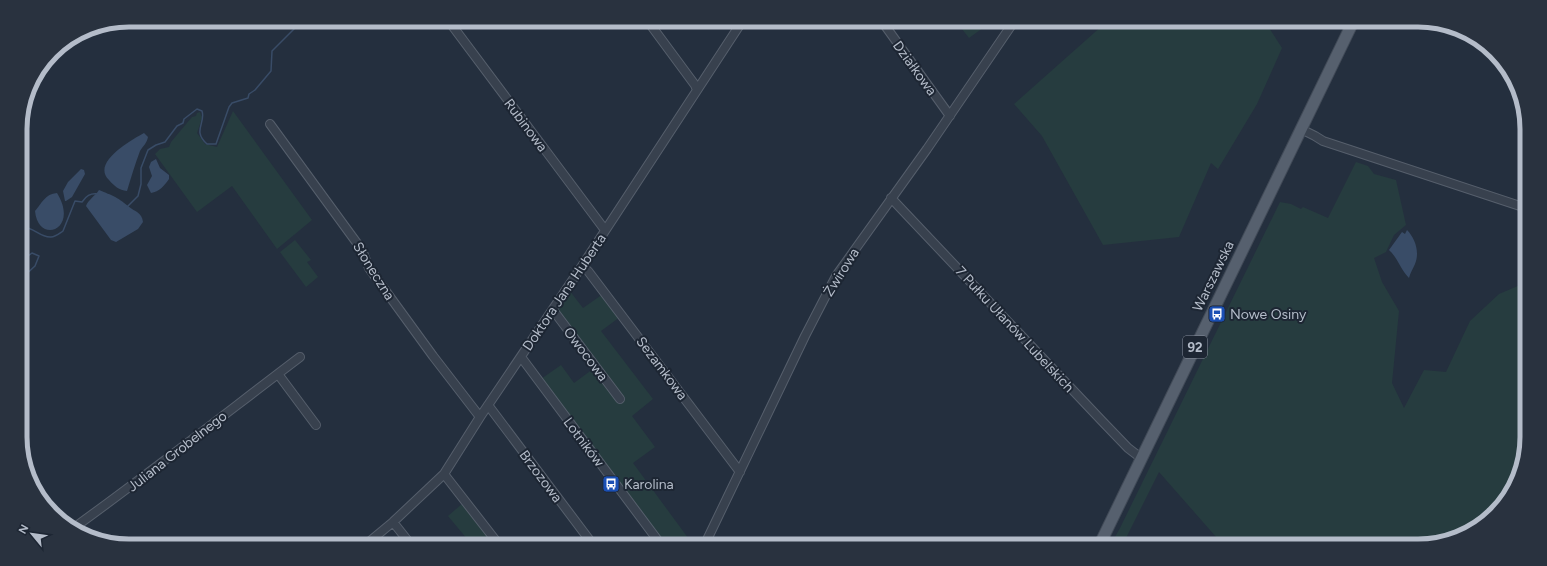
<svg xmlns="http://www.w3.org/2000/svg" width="1547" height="566" font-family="Figtree,sans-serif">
	<rect width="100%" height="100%" fill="#242f3e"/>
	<path fill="#263c3f" d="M955,20h39l-25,18z
		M1099,20h165l18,28 -25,56 -39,65 -7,-6 -32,74 -76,8 -61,-109 -28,-32 89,-79z
		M233,111l79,109 -35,29 -45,-63 -35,26 -42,-58 5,-5 9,-2 2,-5 21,-25 4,-1 1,-3 3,-1 2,6 -5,15 8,11 12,3z
		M1356,162l12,4 6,8 22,6 10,45 -12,10 -8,17 -12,6 8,24 17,29 -7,72 12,25 20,-38 22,2 24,-51 29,-27 28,-12v155l-6,35 -37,51 -59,23h-201l-65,-74 -37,74h-12l10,-18 160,-326 11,2 10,5 2,-2 25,11z
		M295,240l16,20 -4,2 11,15 -12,10 -26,-35z
		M569,290l14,18 20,-14 17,23 -19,14 52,68 -21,17 23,31 -22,16 61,83h-29l-124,-167 20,-14 13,18 19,-14 25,34 -59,-92 -1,-4z
		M463,503l34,43h-24l-25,-30z"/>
	<path fill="#394c67" d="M144,133l4,4c-1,6 -5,9 -8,14 -5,13 -9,27 -13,40 -8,-1 -13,-5 -18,-11 -18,-17 22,-40 35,-47z
		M156,159l4,9 9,7v4c-4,6 -10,13 -18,14l-4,-8 5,-9 -3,-9 2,-5z
		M81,169l3,1 1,4 -13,23 -6,4h-1l-2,-10 5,-9z
		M99,190c14,6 17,6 29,16 7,6 14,6 15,16l-5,7 -22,13 -5,-2 -25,-34c2,-6 9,-10 13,-16z
		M57,193c23,37 -19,52 -22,18 7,-8 10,-17 22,-18z
		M1407,230c8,8 13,22 8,34 -2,5 -5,9 -6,14 -8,-8 -12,-21 -20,-28l13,-18 3,2z"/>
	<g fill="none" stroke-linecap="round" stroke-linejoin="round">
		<path stroke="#394c67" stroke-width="1.5" d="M127,207l11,-11 3,-12v-16l7,-18 8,-5 9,-3 12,-16 6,-3 1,-4 13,-10 5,2c4,12 -10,20 5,33h9l13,-37 3,-4 16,-5 1,-4 6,-4 16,-19 1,-20 31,-31
			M21,227c12,-1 19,11 30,10 4,0 9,-4 12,-6l12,-30 7,1c4,-6 8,-9 16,-8
			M21,261l11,-8 7,3 -4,10 -14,13"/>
		<g stroke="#565f6c" stroke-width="10">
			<path id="minor" d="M448,20l157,210
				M647,20l48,65 2,5
				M881,20l69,96
				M270,124l92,126 7,18 64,88 47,61
				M1301,129l14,7 8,5 203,67
				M891,198l211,223 26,27 13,10
				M582,266l6,5 152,201
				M553,310l67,89
				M521,357l141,189
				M278,374l38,51
				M488,405l106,141
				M444,474l56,72
				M393,522l19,24
				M75,527c76,-55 150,-113 225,-170
				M364,546l29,-24 51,-48 36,-57 102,-151 161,-246
				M704,546l101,-210 31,-60 91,-127 88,-129"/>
		</g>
		<g stroke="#414a57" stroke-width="13">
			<path id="major" d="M1099,546l255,-526"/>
		</g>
		<use href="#minor" stroke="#38414e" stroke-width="8"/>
		<use href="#major" stroke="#56606e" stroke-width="11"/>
	</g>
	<defs>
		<g id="bus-square" transform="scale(0.9)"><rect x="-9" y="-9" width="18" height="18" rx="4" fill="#1a4fb4" stroke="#1d2633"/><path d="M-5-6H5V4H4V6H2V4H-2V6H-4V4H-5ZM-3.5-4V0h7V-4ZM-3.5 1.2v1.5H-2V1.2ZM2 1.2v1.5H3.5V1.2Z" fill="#fff"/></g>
	</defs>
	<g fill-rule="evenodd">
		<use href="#bus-square" x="1217" y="314"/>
		<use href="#bus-square" x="611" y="484"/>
	</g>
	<g text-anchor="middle" stroke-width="4" stroke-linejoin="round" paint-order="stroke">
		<rect fill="#1d2633" stroke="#878f9c" stroke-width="1" x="1183" y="336" width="24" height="22" rx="3"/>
		<g font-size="13" font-weight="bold" fill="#b4bcc9">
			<text x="1195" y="352">92</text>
		</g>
		<g font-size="14" fill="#b4bcc9" stroke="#1d2633">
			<text transform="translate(915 68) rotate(54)" y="5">Działkowa</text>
			<text transform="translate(526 125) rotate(53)" y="5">Rubinowa</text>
			<text transform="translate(374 271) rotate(58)" y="5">Słoneczna</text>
			<text transform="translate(841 272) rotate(-58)" y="5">Żwirowa</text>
			<text transform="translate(1213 276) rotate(-64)" y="5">Warszawska</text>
			<text transform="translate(564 292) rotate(-56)" y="5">Doktora Jana Huberta</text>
			<text transform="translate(1015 329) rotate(47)" y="5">7 Pułku Ułanów Lubelskich</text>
			<text transform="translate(586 354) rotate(53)" y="5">Owocowa</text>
			<text transform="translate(662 368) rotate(53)" y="5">Sezamkowa</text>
			<text transform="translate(584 442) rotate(53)" y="5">Lotników</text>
			<text transform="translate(177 451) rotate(-38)" y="5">Juliana Grobelnego</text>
			<text transform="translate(541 476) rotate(53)" y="5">Brzozowa</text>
		</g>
		<g font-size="14" fill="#b4bcc9" stroke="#1d2633" text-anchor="start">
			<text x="1230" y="319">Nowe Osiny</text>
			<text x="624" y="489">Karolina</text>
		</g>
	</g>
	<path d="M0 0H1547V566H0ZM129 27H1418A102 102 0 0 1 1520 129V437A102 102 0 0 1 1418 539H129A102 102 0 0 1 27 437V129A102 102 0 0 1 129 27Z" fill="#29323f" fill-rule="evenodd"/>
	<path fill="none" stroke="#b4bcc9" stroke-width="5" d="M129 27H1418A102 102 0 0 1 1520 129V437A102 102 0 0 1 1418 539H129A102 102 0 0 1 27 437V129A102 102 0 0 1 129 27Z"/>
	<g transform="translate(32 534) rotate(299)" stroke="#1d2633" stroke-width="3" paint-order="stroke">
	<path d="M0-3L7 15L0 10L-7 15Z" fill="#b4bcc9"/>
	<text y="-6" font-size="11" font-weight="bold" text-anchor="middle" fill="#b4bcc9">N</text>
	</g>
</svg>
